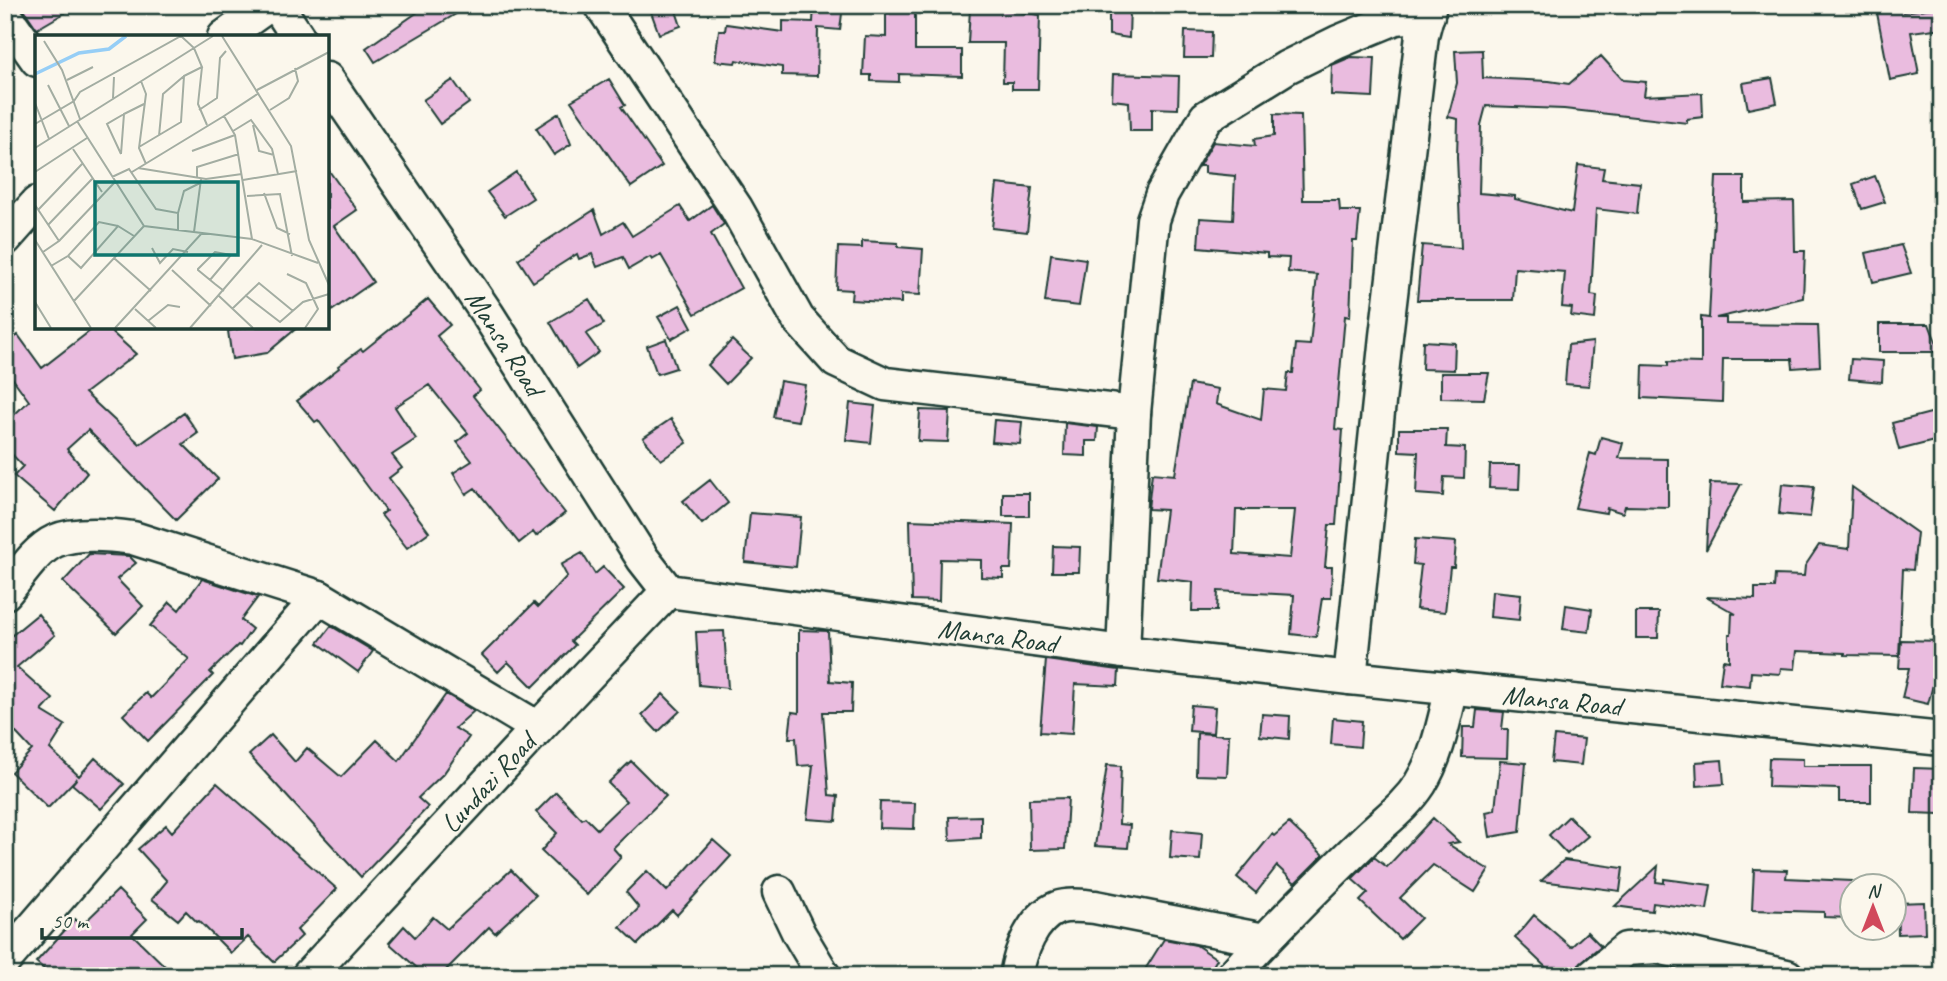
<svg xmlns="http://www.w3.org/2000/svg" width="1947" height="981" font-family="Caveat,sans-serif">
	<rect width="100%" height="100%" fill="#fbf7ec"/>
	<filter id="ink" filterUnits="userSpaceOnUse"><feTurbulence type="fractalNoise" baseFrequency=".0143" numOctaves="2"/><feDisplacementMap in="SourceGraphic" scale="14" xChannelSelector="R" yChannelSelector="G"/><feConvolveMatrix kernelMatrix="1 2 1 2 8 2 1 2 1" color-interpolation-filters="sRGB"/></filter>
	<g filter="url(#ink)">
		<path fill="#eabcdf" stroke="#1f3d34" stroke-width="2" fill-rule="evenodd" d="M24,5h54l-41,24 -15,-22z
			M428,5h43l-96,57 -9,-14z
			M661,5h13l7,21 -22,8 -9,-25z
			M814,5h29l-3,25 -22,-2 -1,48 -35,-1v-8l-46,-7 -1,3 -20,-2 4,-31 6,1 1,-7 57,8v-11l30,1z
			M886,5h29v45h47v26l-63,-2v8l-28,-1v-6h-8l2,-39 21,1z
			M1109,5h21l-1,33 -20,-3z
			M1942,7v21l-31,4 8,42 -29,6 -13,-67 25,-5 1,4z
			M970,9h24l46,6 -2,74h-26v-7h-9l1,-39h-36z
			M1185,31l27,1 -1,26h-27z
			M1482,50l1,28 66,3 20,3 32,-28 22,24 23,2 -2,14 58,-3 1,24 -16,2v4l-123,-14 -78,-3 -5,19 -2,68 36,3v3l57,14 6,-48 26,3 -2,11 38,4 -3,31 -41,-5 -5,86 6,1 -2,23 -24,-3 1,-8 -10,-1 3,-35 -50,-4 -2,32h-96l5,-55 39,3 -4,-91 1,-38 -10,-2 9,-34 -2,-32z
			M1351,57l24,1 -2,39 -42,-2 1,-30z
			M1113,74l66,2 -1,33 -26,-1v23h-22l-1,-29 -17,-2z
			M1772,78l5,25 -29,6 -5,-26z
			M609,79l16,26 -4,2 41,59 -31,21 -60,-86z
			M453,80l16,23 -29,21 -17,-24z
			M559,113l12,31 -17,11 -18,-27z
			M1274,114l27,1 2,85h36l1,11h20l-3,30h-4l-3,76 -5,-1 -10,113 8,1 -7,95h-7l-4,42h7l-1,31h-9l-6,39 -25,-3 3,-39 -76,-4 -1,20h-25l1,-29 -36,-4 9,-68 -18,-1 4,-36 23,2 15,-91 28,5 -2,15 45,16 3,-31 22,2 2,-18h5l3,-29 14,1 7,-70 -29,-3 1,-14 -22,-1v-4l-69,-6 2,-29 33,2 2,-44 -30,-3v-7h-6l14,-24 42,4 -1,-7 20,-3zM1236,510h59l-5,48 -56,-4z
			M327,168l30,42 -23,16 39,56 -46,32z
			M516,172l17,26 -28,18 -18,-24z
			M1875,176l10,26 -23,7 -9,-25z
			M1716,177h28v25l50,-1 1,50h10l-2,47 -87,20h10v6l92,1 2,41 -27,2 -1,-9h-69l-1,43 -80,-4 1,-33 25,1v-4l33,1v-46l8,1z
			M997,184l35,4 -5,44 -35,-4z
			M712,205l12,19 -13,10 30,54 -46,26 -34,-59 -9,5 -2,-3 -21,12 -6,-12 -26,10 -5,-13 -13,5 -2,-5 -44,28 -15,-23 76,-49 9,24 20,-12 9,14 48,-30 10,15z
			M862,241l36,2v4l25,2 -3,46 -19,-1v9l-50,-3 1,-10 -16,-1 2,-42 24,1z
			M1901,245l10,28 -38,9 -7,-29z
			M1051,254l35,5 -7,47 -34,-4z
			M428,299l22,26 -13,11 43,54 -7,6 92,117 -29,23 -3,-4 -14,11 -44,-55 -9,6 -13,-21 19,-12 -15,-19 11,-9 -39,-48 -34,22 21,32 -24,16 10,13 -13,10 40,54 -22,16 -26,-33 5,-4 -68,-91 -3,2 -18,-21 42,-33 -1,-2 23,-17 2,2z
			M589,299l15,25 -18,10 13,18 -22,16 -27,-46z
			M680,305l12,22 -21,12 -13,-22z
			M1879,324h50l11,28h-61z
			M95,327h11l30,27 -51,39 55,51 44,-31 14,20 -15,11 35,35 -42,41 -88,-90 -21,19 20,24 -32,38 -41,-35 9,-10 -18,-19v-24l24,-22 -24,-33v-23l13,-10 24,33z
			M248,327h50l-31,26 -35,6 -4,-28z
			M666,339l10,29 -19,6 -10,-28z
			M732,340l19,18 -25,26 -18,-19z
			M1423,341l32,2 -1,27 -32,-1z
			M1593,342l-4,44 -24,-2 3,-39z
			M1851,359l32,2 -1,21 -33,-3z
			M1441,373h48l-5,26 -43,-1z
			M780,381l25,4 -7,36 -25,-4z
			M850,403l25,3 -4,37 -25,-3z
			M920,410l30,1 -2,31 -30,-1z
			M1942,410v29l-43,11 -7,-27z
			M671,419l16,24 -26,17 -18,-22z
			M994,420l28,2 -2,22 -28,-2z
			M1065,423l33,4 -1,14h-11v15l-22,-1z
			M1399,429h48l-1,18 19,1 -1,30 -20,-1 -1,19 -27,-2 2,-42 -19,-1z
			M1601,437l22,6 -4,15 49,1v48l-43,-1 -2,7 -16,-5 -1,5 -31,-5 15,-55 6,2z
			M1490,465h30l-1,24 -30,-1z
			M710,480l18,23 -26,21 -19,-23z
			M1710,483l31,1 -35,66 3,-53z
			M1782,484l32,3 -4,30 -31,-3z
			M1852,487l65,46 -4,37 -10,-1 -4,87 -54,-1v-2l-48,-2 -2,18 -14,-1 -1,6 -29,-2 -1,14 -30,-3 3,-23 6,1v-27h2l1,-21 4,1 -30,-17 49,2v-11h19l1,-13 29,1 1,-10 14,-21 30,4z
			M1003,493h26v23h-26z
			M750,513l51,4 -5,50 -51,-5z
			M910,520l103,4 -2,45h-8v9l-22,-1v-17l-41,-1 -1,42 -27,-1z
			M1415,539l41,3 -2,25h-4l-5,45 -29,-3 5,-44 -8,-1z
			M1053,546l27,1 -1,25h-27z
			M582,553l13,21 8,-7 21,22 -53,52 4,4 -42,42 -25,-25 -10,10 -16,-17 52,-52 4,4 29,-31 -6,-11z
			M89,554l40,2 7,7 -19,16 26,27 -27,27 -53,-51z
			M202,579l56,18 -17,23 11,9 -12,17 -2,-1 -28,27 3,3 -65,66 -25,-26 23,-22 5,5 38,-39 -39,-33 20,-24 9,8z
			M1492,591l29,3 -2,26 -29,-3z
			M1566,605l26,4 -3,23 -26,-3z
			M1636,612h23l-1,26h-22z
			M38,614l17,21 -38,32 36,32 -11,12 23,14 -15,24 29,27 16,-18 29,26 -23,25 -29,-25 5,-6 -29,30 -37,-36 21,-22 -27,-29v-80z
			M331,626l42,25 -15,21 -40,-29z
			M799,630l29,1 2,50 22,2 -1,29h-28l6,83 9,1 -2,25 -29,-2 6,-54 -15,1 -2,-28h-7l3,-26 7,1z
			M724,631l4,57 -29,-3 -3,-53z
			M1901,640l41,1v25h-4l-10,38 -26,-6 7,-30h-10z
			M1046,660l73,10 -1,16 -43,-2 -3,50 -32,-2z
			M446,694l28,17 -19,17 14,9 -25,36 -26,25 10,9 -67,70 -112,-122 22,-20 24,27 12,-14 34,29 36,-37 22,21z
			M663,694l17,17 -22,21 -16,-17z
			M1191,705l24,2 -2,26 -24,-2z
			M1477,710l27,2 -2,17h6l-1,29 -45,-1 1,-30h12z
			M1262,714l28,2 -1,23 -29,-3z
			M1333,718l29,3 -2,26 -29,-3z
			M1197,733l32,2 -2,41 -31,-1z
			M1554,736l30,3 -3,26 -30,-3z
			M1769,758l34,1v7h68v36h-32v-13l-71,-2z
			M1722,760l2,24 -27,2 -1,-24z
			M631,761l35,35 -53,52 8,9 -34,38 -46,-44 16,-18 -21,-21 20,-20 26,27 3,-2 12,12 29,-28 -18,-18z
			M1500,761l26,2 -6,69 -30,5 -4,-25 9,-2z
			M1107,765l14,1 -2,58 11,1 -2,23 -33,-2z
			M1914,768l28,1 -2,45 -28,-1z
			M217,783l120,106 -40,41 5,6 -28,26 -26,-25 -17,16 -32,-32 -2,1 -11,-11 -8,9 -26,-21 15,-18 -29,-32 28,-24 6,7z
			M1068,798l-3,51 -35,1 -1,-51z
			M880,802l35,1 -1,26 -35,-1z
			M981,816v22l-31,2 -1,-23z
			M1569,816l19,20 -21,18 -18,-19z
			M1433,818l26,24 -11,2 41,26 -14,22 -42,-27 -33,33 21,20 -21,21 -40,-38 8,-8 -16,-14 22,-22 13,10z
			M1289,823l34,32 -28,28 -18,-17 -21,27 -19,-16 35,-43 2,2z
			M1172,830l30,3 -2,27 -30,-2z
			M713,840l18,16 -54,59 -5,-5 -34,34 -18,-17 19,-19 -13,-16 21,-21 20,20z
			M1564,860l59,8 -3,23 -79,-10z
			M1658,866l-2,16 8,1v-4l47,6 -4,25 -54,-7 -1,8 -37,-5z
			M1754,869l33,1 -1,8 66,3v37l-28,-1v-5l-72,-2z
			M511,870l25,25 -41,38 -6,-6 -49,49h-14l-37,-33 15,-17 11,11 18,-20 14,12z
			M118,890l29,29 -15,15 43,42h-123l-16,-14 39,-43 7,6z
			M1924,902l1,31 -27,1 -1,-31z
			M1534,915l37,32 16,-15 14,14 -20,16 -5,7 -1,7h-20l-40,-38z
			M1164,939l32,6 21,14 -10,17h-66z"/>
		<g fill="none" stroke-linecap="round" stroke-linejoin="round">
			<g stroke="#1f3d34" stroke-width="37">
				<g id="street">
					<path d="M277,5l21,32"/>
					<path d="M601,5l135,203 62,111 38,42 49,23 249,29 -11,239"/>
					<path d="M5,15l32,45"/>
					<path d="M224,37l45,-32"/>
					<path id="s1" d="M327,79l161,236 155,244 25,32 455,61 227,26 592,61"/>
					<path d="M5,239l32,-36"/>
					<path d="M1134,413l19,-193 9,-26 44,-77 81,-50 51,-25 58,-24 32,-3"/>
					<path d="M5,593c14,-16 30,-43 50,-52 20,-9 56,-6 78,-3l186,59"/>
					<path d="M1350,678l36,-342 36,-301 8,-30"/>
					<path d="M779,892l20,42 25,42"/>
					<path d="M5,960l314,-363 219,131"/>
					<path id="s2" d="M308,976l230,-248 130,-137"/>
					<path d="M1016,976c4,-24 16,-58 41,-68 12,-4 26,-2 38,-1l169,33"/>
					<path d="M1232,976c42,-47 87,-91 132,-135 19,-19 41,-34 56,-57 18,-29 24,-64 32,-96"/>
					<path d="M1593,976l33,-27 31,-2 130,29"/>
				</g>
			</g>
			<use href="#street" stroke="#fbf7ec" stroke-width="32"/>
		</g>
	</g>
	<g text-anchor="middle" stroke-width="7" stroke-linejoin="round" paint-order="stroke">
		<g font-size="28" fill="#1f3d34" stroke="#fbf7ec">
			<text dy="10" stroke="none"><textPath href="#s1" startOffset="318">Mansa Road</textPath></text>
			<text dy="10" stroke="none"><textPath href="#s1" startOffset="948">Mansa Road</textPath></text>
			<text dy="10" stroke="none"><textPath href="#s1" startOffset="1516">Mansa Road</textPath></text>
			<text dy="10" stroke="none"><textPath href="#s2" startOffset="264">Lundazi Road</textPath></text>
		</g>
	</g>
	<g transform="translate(35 35)">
		<rect width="294" height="294" fill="#fbf7ec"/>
		<path fill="none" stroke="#96cef6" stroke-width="3.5" d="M0,39l44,-21 30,-4 17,-13"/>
		<path fill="none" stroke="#a3ada2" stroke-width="2" d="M187,1l69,110 18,94 20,45M9,6l18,29 18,49M167,32l-4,37 9,21M32,45l26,-13M106,46l5,13 -7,54 7,16M13,50l21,41M222,55l72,-38M78,63l1,-21M0,68l14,36M164,75l18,-12 3,-40 6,-7M235,75l19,-12 9,-17 -3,-13M42,86l67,105 108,13 66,24M0,89l39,-23 6,-9 101,-56 13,12 8,19 -18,9 -3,46 -42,25M218,90l6,26 15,4M198,96l18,-11 21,29 6,25M124,101l4,-42 21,-18M0,113l178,-112M38,114l29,43M157,116l43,-16M86,119l3,-40 20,-10M86,119l-14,-30 17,-10M103,133l68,11 36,-5M0,137l52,-34M97,137l92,-56M77,142l17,-8 27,40 22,4v17M162,143v-11l42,-13M208,145l54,-9M229,158l13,35 13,6M212,161l33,-2 12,62M0,170l24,36 -16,11M3,175l44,-46M143,178l6,-22 16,-8M13,190l44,-46M159,197l7,-53M217,204l-17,-104 -11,-19 35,-23M0,205l56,88M24,206l56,-59M117,213l8,15 13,-14 15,3M33,221l31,-34 19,4M79,223l37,33M16,231l17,-10 13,12 37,-42 16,10M137,235l39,36M252,239l19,9 12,26 -13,19M175,245l21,-25 -16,-3 -17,17v1l17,14 9,7M210,260l35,27 23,-20 26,-8M184,261l34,32M39,266l70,-75M0,267l16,26M100,274l21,19M197,274l27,-26 34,28M113,286l20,-16 12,2M80,293l87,-95M155,293l72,-83"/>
		<path fill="#0f766e" fill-opacity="0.15" stroke="#0f766e" stroke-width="3.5" d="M60,147h143v73h-143z"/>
		<rect width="294" height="294" fill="none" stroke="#1f3d34" stroke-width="3.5"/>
	</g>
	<rect width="1947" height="981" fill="none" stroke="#fbf7ec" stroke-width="28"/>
	<rect x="14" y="14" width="1919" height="953" fill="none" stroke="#1f3d34" stroke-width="2.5" filter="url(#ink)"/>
	<g transform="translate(1873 907)"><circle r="33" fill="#fbf7ec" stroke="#a3ada2" stroke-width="2"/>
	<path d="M0-5L12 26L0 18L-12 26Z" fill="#d1495b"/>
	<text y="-10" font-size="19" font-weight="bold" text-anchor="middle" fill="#1f3d34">N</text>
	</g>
	<path d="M42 928v10h200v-10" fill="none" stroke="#1f3d34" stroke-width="3.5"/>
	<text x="52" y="928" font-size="21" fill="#1f3d34" stroke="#fbf7ec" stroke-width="5" paint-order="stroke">50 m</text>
</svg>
